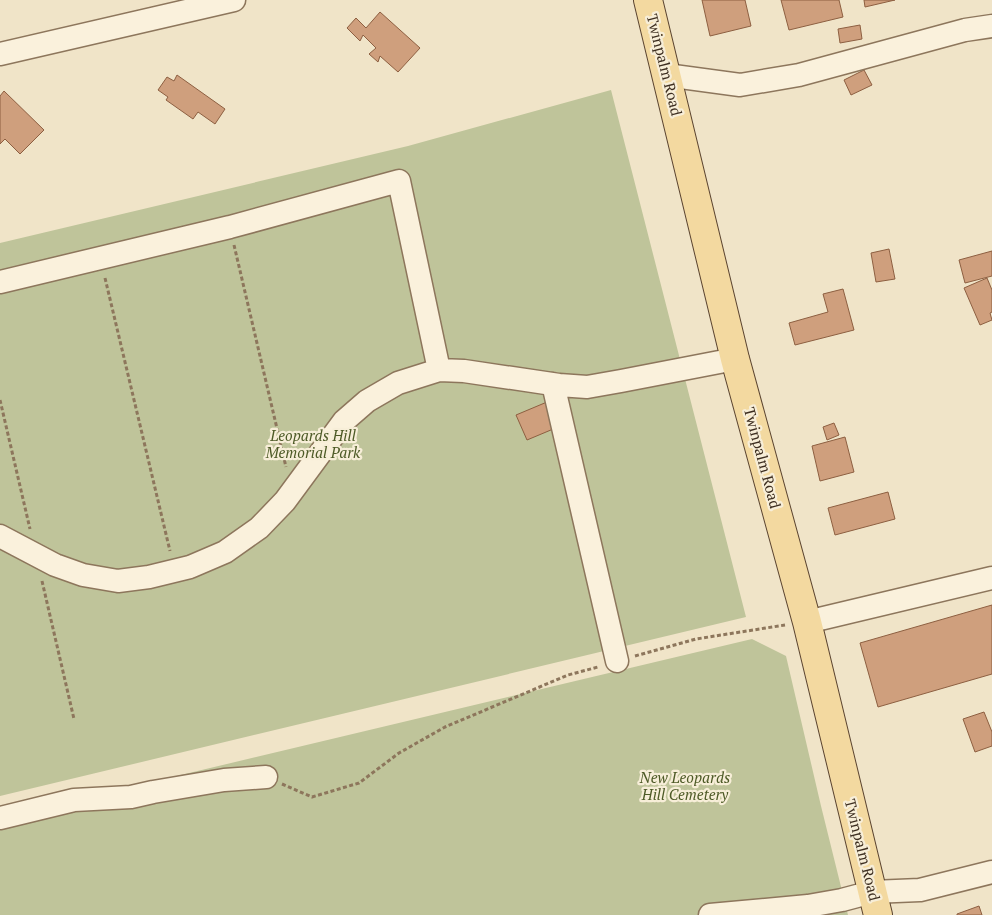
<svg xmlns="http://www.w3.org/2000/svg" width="992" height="915" font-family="'PT Serif',serif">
	<rect width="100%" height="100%" fill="#f0e4c8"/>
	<path fill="#bfc49a" d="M611,90l135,527 -746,179v-553l408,-97z
		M752,639l34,17 35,150 27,109h-848v-97z"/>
	<path fill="#cf9f7d" stroke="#8d5f41" d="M702,0h43l6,26 -41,10z
		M781,0h58l4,17 -54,13z
		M864,0h31l-30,7z
		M380,12l40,36 -22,24 -18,-16 -2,6 -9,-8 7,-6 -13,-13 -3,6 -13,-13 9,-10 10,10z
		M860,25l2,14 -22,4 -2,-14z
		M864,70l8,15 -21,10 -7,-15z
		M177,75l48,34 -10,15 -17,-12 -5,7 -27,-19 2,-3 -10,-7 9,-13 7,4z
		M4,91l40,39 -24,24 -15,-15 -5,5v-48z
		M889,249l6,30 -19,3 -5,-29z
		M992,251v25l-27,7 -6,-23z
		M987,278l5,12v22l-2,1 2,7 -12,5 -16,-37z
		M843,289l11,41 -59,15 -6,-22 39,-11 -5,-18z
		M547,402l11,25 -31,13 -11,-25z
		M834,423l5,12 -12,5 -4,-13z
		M845,437l9,35 -34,9 -8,-35z
		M888,492l7,27 -60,16 -7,-27z
		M992,605v69l-114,33 -18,-64z
		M984,712l8,20v14l-17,6 -12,-33z
		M979,906l3,9h-25v-1z"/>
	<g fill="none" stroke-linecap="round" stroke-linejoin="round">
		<g stroke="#8d765c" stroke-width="25">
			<path id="minor" d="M0,54l234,-54
				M666,75l74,10 59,-10 166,-45 27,-4
				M0,282l230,-55 169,-46 40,189
				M553,384l64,277
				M0,536l55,29 28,10 35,6 31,-4 41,-10 35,-15 34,-24 26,-27 59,-80 23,-20 31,-18 41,-13 25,1 95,14 28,2 34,-6 114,-22
				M807,622l185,-44
				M0,818l74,-18 57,-3 22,-5 71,-12 42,-3
				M710,915l98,-9 34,-6 30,-8 48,-2 72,-18"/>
		</g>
		<g stroke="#5b4430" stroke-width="30">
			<path id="major" d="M648,0l87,359 72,263 71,293"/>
		</g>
		<path stroke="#8d765c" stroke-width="3" stroke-dasharray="4 2.5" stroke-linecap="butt" d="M234,245l52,222
			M105,278l65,273
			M0,400l30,129
			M42,581l32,138
			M635,656l61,-17 89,-14
			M282,784l30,13 47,-14 40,-30 46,-26 123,-52 30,-8"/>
		<use href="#minor" stroke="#faf1dc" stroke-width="22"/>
		<use href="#major" stroke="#f3d9a0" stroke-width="28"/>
	</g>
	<g text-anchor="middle" stroke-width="4.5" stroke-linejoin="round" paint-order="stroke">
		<g font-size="15" fill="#3d2e20" stroke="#f7eed8">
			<text transform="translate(664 65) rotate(76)" y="5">Twinpalm Road</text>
			<text transform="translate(762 458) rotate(75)" y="5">Twinpalm Road</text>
			<text transform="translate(862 850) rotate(76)" y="5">Twinpalm Road</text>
		</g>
		<g font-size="15" font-style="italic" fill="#4d5a26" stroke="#f7eed8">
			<text x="313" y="441">Leopards Hill<tspan x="313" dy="17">Memorial Park</tspan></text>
			<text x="685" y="783">New Leopards<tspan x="685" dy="17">Hill Cemetery</tspan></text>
		</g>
	</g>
</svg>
